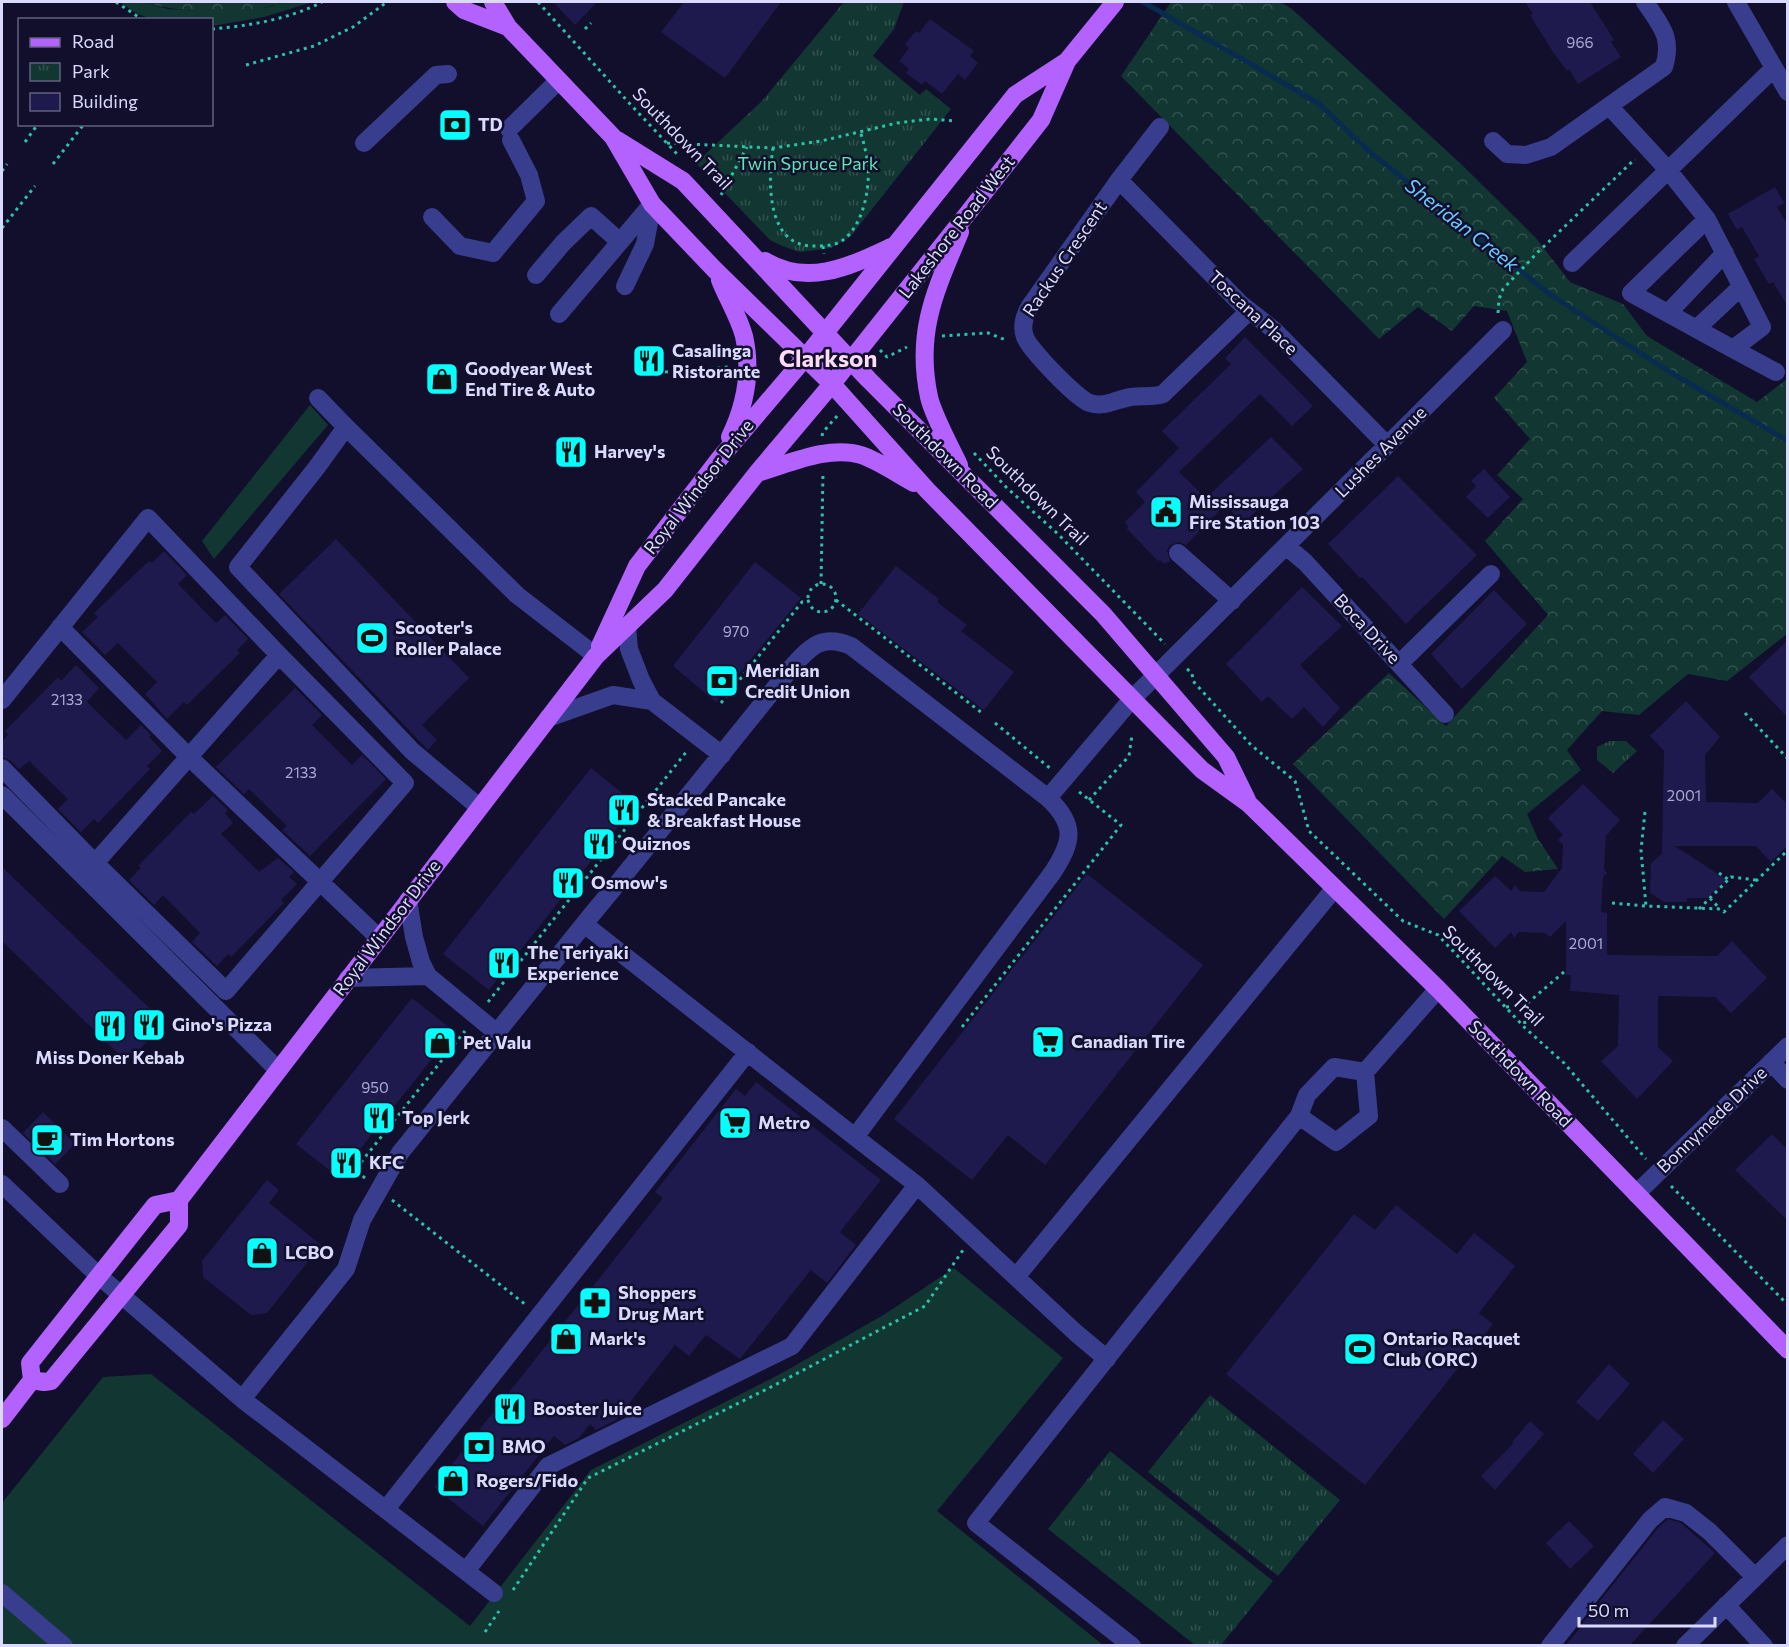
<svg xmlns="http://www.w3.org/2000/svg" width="1789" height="1647" font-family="Commissioner,sans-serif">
	<defs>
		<pattern id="forest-crowns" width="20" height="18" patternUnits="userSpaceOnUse" patternTransform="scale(1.5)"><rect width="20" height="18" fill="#123631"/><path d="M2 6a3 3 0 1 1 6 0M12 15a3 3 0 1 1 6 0" fill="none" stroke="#345250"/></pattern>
		<pattern id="park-tufts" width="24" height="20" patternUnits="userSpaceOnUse" patternTransform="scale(1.5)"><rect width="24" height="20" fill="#123631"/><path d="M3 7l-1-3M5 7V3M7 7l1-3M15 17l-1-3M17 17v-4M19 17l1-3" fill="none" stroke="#345250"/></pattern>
	</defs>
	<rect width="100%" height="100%" fill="#110f2b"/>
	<path fill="#123631" d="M120,2h22l26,7 47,3 54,-5 16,-5h28l-49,15 -52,9v-6l-62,-1 -14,-6z
		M310,405l18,20 -114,134 -12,-18z
		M954,1268l109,90 -126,153 166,134h-1101v-142l101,-126 48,-3 319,252 121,-156 191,-97 103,-59z"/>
	<path fill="url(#forest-crowns)" d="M142,2h143c-45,15 -98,12 -143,0z
		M1171,2h110l11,7 169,155 74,73 35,45 53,22 24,32 110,66 30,-23v255l-60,47 -39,-7 -49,41 -37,-4 -35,39 14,20 -54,44 11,25 20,30 -33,3 -23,-16 -58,63 -151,-155 96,-91 57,53 102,-111 -63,-74 38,-42 -26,-24 33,-36 -36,-41 33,-36 -20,-51 -33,-5 -22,25 -34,-24 -39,32 -258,-263z"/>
	<path fill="url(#park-tufts)" d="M844,2h60l-10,27 -21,27 47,39 6,-6 25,20 -101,128 -19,11 -31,4 -18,-6 -12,-6 -74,-77 66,-62z
		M1610,741h16l11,10 -24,22 -16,-13v-13z
		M1210,1395l130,105 -62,76 -130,-104z
		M1110,1451l163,130 -52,64h-26l-147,-116z"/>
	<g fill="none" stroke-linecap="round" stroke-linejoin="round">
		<path stroke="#0a2b50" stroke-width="5" d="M1143,2l175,101 53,50 180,142 114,74 123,72"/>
	</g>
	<path fill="#1f1a4d" d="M553,2h44l-22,23z
		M684,2h97l-56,76 -64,-46z
		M1525,2h65l24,38 -3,2 10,15 -43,27 -9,-15 -2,2 -14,-19 -23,-37 3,-1z
		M930,19l44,32 -4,5 8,7 -13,17 -7,-6 -16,20 -17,-13 -3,4 -16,-12 3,-4 -10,-8 10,-13 -4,-4 11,-13 3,2z
		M1775,187l9,16 -7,4 11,18v82l-15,-25 -4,2 -15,-25 5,-3 -17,-29 -5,3 -9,-16z
		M1245,337l68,69 -21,20 -32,-32 -81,78 27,26 65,-61 32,32 -60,54 -18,-18 -39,40 -6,-3 -10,3 -3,6 3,10 -6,3 -4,-4 -2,1 -31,-32 1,-2 -3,-5 20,-20 -9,-10 43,-44 -17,-17 69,-67 -6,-6z
		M1484,469l26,28 -22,21 -22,-21 10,-11 -5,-5z
		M1398,476l79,79 -71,69 -44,-47 -2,1 -32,-34z
		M336,539l133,139 -47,47 15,15 -9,10 -149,-156z
		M164,551l23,24 -9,9 38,39 9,-8 23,24 -11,11 3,3 -53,52 -3,-3 -17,17 -22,-25 12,-12 -39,-39 -13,12 -23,-23 16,-15 -4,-4 55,-52 3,2z
		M755,562l46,36 -85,104 -43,-36z
		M896,566l43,33 -2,3 30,23 -6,6 53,41 -30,38 -126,-96z
		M1302,587l40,39 -42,39 40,43 -17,19 -19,-20 -12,12 -24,-23 -6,6 -36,-38z
		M1494,590l33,34 -65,65 -31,-35z
		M1788,640v78l-39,-41z
		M76,665l23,23 -12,14 39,38 15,-15 10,10 -2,2 13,14 -15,15 3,3 -52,54 -4,-4 -13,13 -23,-23 10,-10 -39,-38 -10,8 -9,-9 -8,-3v-16l6,-6 -3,-4 53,-54 3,4z
		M295,688l27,27 -10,10 40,40 10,-10 24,24 -76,77 -28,-26 5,-4 -38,-37 -5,5 -28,-27z
		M1686,701l34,36 -15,18 1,47 52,1 14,-14 16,16v40l-17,17 -15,-16h-81l52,34 -20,18h-20v4h-23l-14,-9 1,-30 11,-9 2,-103 -14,-15z
		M591,768l45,36 -147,186 -46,-36z
		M1583,784l37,36 -14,16 -2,33 3,4 -4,4 -2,35 6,1v42l110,1 15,-15 35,37 -36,35 -16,-16 -57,-1v51l15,14 -36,38 -36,-38 17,-15 1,-51 -49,-4 1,-16h-5v-54l-16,16 -5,-4 -26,-1 -5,6 -3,-6 -16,16 -36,-37 36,-35 16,15 4,-6 5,6 24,1 18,-24 1,-24 -5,-4 5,-5 -15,-17z
		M213,796l15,14 -3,3 8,10 -12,11 38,38 19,-14 16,14 -5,5 8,7 -16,16 3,3 -53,54 -3,-3 -11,12 -25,-24 8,-9 -37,-38 -9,10 -25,-25 12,-12 -3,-2 53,-54 3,2z
		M2,867l163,156 -38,39 -125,-121z
		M1087,874l116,91 -158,200 -37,-30 -36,45 -78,-61z
		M412,998l42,33 -116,146 -42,-33z
		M756,1082l125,98 -41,52 16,13 -29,38 -16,-13 -71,89 -34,-24 -17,21 -14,-11 -59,75 -20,10 -6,-6 -11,14 -14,7 -11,-9 -71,90 -49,-39 229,-289 -8,-6 81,-103 9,7z
		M43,1112l32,32 -20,20 -32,-31z
		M1772,1134l16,16v71l-53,-51z
		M267,1180l12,10 -10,13 52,42 -54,68 -16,2 -48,-38 -1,-16z
		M1396,1205l61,49 17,-21 41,33 -36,47 14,11 -128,161 -139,-111 128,-160 21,16z
		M1609,1364l21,20 -32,37 -22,-19z
		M1663,1420l21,19 -31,34 -20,-19z
		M1530,1421l14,13 -49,56 -14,-14 33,-33 -2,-1z
		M1668,1519l13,4 34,30 -86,93h-64l17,-20 -1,-1 77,-97z
		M1569,1521l25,25 -24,23 -24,-26z"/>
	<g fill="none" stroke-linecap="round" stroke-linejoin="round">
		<path stroke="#2ac3a9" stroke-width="3" stroke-dasharray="3 4.5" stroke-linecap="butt" d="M116,2l27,18
			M538,2l93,103 47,50
			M212,29c36,-3 78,-10 110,-27
			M585,29l6,-6
			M246,65l68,-19 39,-19 34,-25
			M25,142l13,-18
			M667,143l106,5 48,-7 76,-18 33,-4 26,2
			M773,148c-5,32 -7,97 39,98 9,0 20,0 28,-4 22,-13 30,-51 28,-75 -1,-12 -4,-24 -8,-36
			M53,164l31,-40
			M2,171l5,-7
			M721,195l26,-48
			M2,228l33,-42
			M823,246l1,8
			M1498,313l1,-14 4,-10 34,-36 98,-94
			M942,336l46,-3 18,7
			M880,350l7,7 20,-10
			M665,372l64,-5
			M822,436l1,-4 15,-17
			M974,453l33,35 51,46 107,110
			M821,584l2,-112
			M808 598a14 14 0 1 1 28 0a14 14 0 1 1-28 0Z
			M836,600l146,113
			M1187,669l5,4 1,8 58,64 44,36 14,50 94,90 35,14 87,93 39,35 82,96
			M721,703l81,-101 7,-1
			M1745,713l43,46
			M995,723l56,46
			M1089,800l40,-44 3,-21
			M1645,812l-4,38 5,56
			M1719,873l10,7
			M1710,898l10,11
			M1612,903l34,3 74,3 4,3 64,-62
			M1699,909l32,-32 25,3
			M488,1002l199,-251
			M1524,1006l1,22
			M1506,1007l18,-1 40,-34
			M962,1027l159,-202 -43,-34
			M365,1178l-10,-8 110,-139
			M1671,1186l117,119
			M392,1200l134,105
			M513,1590l75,-112 185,-92 152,-80 38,-56
			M485,1632l14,-21"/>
		<path stroke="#383e8d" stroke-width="18" d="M1736,2l52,90
			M1610,107l58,63 39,49 55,108 -29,22 -102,-56 76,-74
			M1160,127l-41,53 -89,126c-6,10 -9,20 -5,31 4,12 53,63 65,66 15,5 26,-4 41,-6 11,-2 21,1 32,-3l86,-83
			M509,129l49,-48
			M1493,141l14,13 19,1 25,-8 113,-80c9,-30 -3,-41 -19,-65
			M364,143l72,-68 12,-1
			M1119,180l122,124 33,26 113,115
			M432,217l28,29 33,7 43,-52 -7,-26 -18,-35
			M1572,263l201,-194
			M536,275l27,-32 28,-27 29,26
			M625,286l20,-42 7,-38
			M1668,313l57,-60
			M559,314l93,-110
			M1696,329l45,-42
			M1733,349l43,23
			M318,398l28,29 171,168 79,61
			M346,427l-29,40 -79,100 174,184 67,56
			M1287,547l18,15 140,152
			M1178,553l54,48
			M60,627l129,130 190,181
			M627,627l2,22 12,31 11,21 70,54
			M1399,664l92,-90
			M2,700l146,-182 131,137 126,128 -179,208 -131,-128 -93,-95
			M548,718l65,-23 39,6
			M2,795l276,275
			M1048,798l84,-99 371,-369
			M90,873l5,-10 184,-208
			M408,900l6,37 7,25 7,14 69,57
			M348,978l80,-2
			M1771,1062l17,18
			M1365,1072l73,-83
			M2,1128l58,56
			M855,1137l62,48 159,148 31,26
			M2,1184l97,92 143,123 252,194
			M1636,1194l152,-148
			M1016,1277l318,-388
			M242,1399l104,-130 16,-49 38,-67 193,-240 20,-24 179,-222c19,-21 30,-33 59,-21l197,152c28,27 25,43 5,74l-198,265 -271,-213
			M386,1509l362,-457
			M466,1571l82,-105 244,-120 125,-161
			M2,1593l62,53
			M1726,1605l38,41
			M1132,1646l-156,-123 323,-407 8,-21 27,-28 31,5 4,44 -33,26 -37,-26
			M1550,1646l100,-126 15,-13 21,6 24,19 45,45
			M1685,1646l103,-101"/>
		<path stroke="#b361ff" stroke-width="18" d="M455,2l9,8 44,17
			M493,2l15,25 105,110 39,67 63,66 117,114 95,106 275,280 47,34 189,185 350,361
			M617,140l66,41 185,198 235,235 123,143 21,43
			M765,261c43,26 85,5 126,-14
			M720,280c7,18 19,37 24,56 8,35 1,70 -14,101
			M959,465c-9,-19 -26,-50 -30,-68 -14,-66 7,-107 31,-165
			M757,473c32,-9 71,-28 104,-18 18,6 36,19 53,28
			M600,646l37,-80 83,-108 85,-100 210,-263 52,-34
			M32,1380l12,2 7,-1 128,-156v-25
			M2,1419l30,-39 -2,-17 125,-158 24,-5 417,-544 69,-66 92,-117 75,-89 136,-171 73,-93 26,-59 48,-59"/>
	</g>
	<defs>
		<g id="bank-square" transform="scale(1.725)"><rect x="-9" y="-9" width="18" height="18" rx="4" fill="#06fffd" stroke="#110f2b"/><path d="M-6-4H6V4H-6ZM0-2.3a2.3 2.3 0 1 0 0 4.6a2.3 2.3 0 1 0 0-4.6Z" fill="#111"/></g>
		<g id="restaurant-square" transform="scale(1.725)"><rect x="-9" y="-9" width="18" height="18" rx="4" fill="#06fffd" stroke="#110f2b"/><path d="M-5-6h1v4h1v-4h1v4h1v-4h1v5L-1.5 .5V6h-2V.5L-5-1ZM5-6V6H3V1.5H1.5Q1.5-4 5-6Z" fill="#111"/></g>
		<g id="shop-square" transform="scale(1.725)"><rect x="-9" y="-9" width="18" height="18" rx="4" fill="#06fffd" stroke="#110f2b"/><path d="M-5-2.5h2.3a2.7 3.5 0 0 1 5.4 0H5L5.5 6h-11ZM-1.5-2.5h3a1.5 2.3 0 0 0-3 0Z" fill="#111"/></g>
		<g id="civic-square" transform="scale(1.725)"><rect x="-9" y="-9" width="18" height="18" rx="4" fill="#06fffd" stroke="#110f2b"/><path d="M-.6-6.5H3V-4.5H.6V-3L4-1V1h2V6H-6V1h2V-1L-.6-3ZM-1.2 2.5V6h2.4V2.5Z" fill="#111"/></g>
		<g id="stadium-square" transform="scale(1.725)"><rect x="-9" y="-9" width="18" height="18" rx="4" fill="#06fffd" stroke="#110f2b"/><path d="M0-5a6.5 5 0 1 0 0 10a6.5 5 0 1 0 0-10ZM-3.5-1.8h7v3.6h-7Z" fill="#111"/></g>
		<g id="supermarket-square" transform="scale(1.725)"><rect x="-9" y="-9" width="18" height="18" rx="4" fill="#06fffd" stroke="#110f2b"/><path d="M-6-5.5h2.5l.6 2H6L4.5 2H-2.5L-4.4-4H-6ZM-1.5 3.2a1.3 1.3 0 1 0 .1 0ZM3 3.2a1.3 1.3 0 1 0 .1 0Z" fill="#111"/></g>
		<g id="cafe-square" transform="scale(1.725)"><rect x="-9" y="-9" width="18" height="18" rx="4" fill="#06fffd" stroke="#110f2b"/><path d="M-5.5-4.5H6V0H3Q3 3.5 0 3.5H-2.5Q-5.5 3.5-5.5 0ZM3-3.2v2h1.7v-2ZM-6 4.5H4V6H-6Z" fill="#111"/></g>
		<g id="pharmacy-square" transform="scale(1.725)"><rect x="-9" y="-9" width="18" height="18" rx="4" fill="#06fffd" stroke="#110f2b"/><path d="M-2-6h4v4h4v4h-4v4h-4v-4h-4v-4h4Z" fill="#111"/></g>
	</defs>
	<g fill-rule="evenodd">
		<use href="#bank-square" x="455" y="125"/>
		<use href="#restaurant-square" x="649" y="361"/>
		<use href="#shop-square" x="442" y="379"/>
		<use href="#restaurant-square" x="571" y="452"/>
		<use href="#civic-square" x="1166" y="512"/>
		<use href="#stadium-square" x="372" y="638"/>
		<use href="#bank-square" x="722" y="681"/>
		<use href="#restaurant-square" x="624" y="810"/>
		<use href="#restaurant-square" x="599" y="844"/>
		<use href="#restaurant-square" x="568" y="883"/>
		<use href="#restaurant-square" x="504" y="963"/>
		<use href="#restaurant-square" x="149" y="1025"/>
		<use href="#restaurant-square" x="110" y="1026"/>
		<use href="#supermarket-square" x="1048" y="1042"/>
		<use href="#shop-square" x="440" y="1043"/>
		<use href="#restaurant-square" x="379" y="1118"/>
		<use href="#supermarket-square" x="735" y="1123"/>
		<use href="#cafe-square" x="47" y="1140"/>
		<use href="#restaurant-square" x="346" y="1163"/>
		<use href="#shop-square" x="262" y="1253"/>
		<use href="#pharmacy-square" x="595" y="1303"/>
		<use href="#shop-square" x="566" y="1339"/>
		<use href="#stadium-square" x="1360" y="1349"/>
		<use href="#restaurant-square" x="510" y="1409"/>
		<use href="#bank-square" x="479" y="1447"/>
		<use href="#shop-square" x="453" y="1481"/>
	</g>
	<g text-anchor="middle" stroke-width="5" stroke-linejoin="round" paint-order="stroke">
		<g font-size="15" fill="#abaad2">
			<text x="1580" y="48">966</text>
			<text x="736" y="637">970</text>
			<text x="67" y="705">2133</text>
			<text x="301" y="778">2133</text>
			<text x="1684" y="801">2001</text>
			<text x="1586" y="949">2001</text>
			<text x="375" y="1093">950</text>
		</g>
		<g font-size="18" font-weight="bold" fill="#dadaff" stroke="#110f2b" text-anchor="start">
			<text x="478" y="131">TD</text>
			<text x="672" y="357">Casalinga<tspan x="672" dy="21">Ristorante</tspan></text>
			<text x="465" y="375">Goodyear West<tspan x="465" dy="21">End Tire &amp; Auto</tspan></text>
			<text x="594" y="458">Harvey's</text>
			<text x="1189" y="508">Mississauga<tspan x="1189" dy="21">Fire Station 103</tspan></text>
			<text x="395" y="634">Scooter's<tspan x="395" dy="21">Roller Palace</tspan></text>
			<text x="745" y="677">Meridian<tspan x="745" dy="21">Credit Union</tspan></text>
			<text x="647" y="806">Stacked Pancake<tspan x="647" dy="21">&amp; Breakfast House</tspan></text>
			<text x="622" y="850">Quiznos</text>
			<text x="591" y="889">Osmow's</text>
			<text x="527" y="959">The Teriyaki<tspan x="527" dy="21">Experience</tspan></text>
			<text x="172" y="1031">Gino's Pizza</text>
			<text x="1071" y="1048">Canadian Tire</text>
			<text x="463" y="1049">Pet Valu</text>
			<text x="110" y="1064" text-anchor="middle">Miss Doner Kebab</text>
			<text x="402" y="1124">Top Jerk</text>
			<text x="758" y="1129">Metro</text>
			<text x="70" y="1146">Tim Hortons</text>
			<text x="369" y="1169">KFC</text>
			<text x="285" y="1259">LCBO</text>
			<text x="618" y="1299">Shoppers<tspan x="618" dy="21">Drug Mart</tspan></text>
			<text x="589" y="1345">Mark's</text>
			<text x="1383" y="1345">Ontario Racquet<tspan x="1383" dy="21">Club (ORC)</tspan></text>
			<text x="533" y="1415">Booster Juice</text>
			<text x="502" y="1453">BMO</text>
			<text x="476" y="1487">Rogers/Fido</text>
		</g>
		<g font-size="18" fill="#dadaff" stroke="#110f2b">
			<text transform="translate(682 139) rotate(46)" y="6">Southdown Trail</text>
			<text transform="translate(957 227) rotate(-52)" y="6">Lakeshore Road West</text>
			<text transform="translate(1065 259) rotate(-56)" y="6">Rackus Crescent</text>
			<text transform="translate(1253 313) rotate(43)" y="6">Toscana Place</text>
			<text transform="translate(1381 452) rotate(-45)" y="6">Lushes Avenue</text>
			<text transform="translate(945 456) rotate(45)" y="6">Southdown Road</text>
			<text transform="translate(699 487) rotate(-52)" y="6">Royal Windsor Drive</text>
			<text transform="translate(1037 496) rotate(44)" y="6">Southdown Trail</text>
			<text transform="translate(1367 629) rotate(47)" y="6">Boca Drive</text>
			<text transform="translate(387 928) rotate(-53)" y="6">Royal Windsor Drive</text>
			<text transform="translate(1493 976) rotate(45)" y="6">Southdown Trail</text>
			<text transform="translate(1520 1074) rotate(46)" y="6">Southdown Road</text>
			<text transform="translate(1712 1120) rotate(-44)" y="6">Bonnymede Drive</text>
		</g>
		<g font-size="18" fill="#5ee7b6" stroke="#110f2b">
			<text x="808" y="170">Twin Spruce Park</text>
		</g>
		<g font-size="20" font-style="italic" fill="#68c9ff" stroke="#110f2b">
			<text transform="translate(1462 225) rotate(38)" y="7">Sheridan Creek</text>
		</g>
		<g font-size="24" font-weight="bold" fill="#ffdcf6" stroke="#110f2b">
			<text x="828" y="367">Clarkson</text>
		</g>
	</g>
	<rect width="1789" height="1647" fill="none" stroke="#dadaff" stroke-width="6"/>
	<rect x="18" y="18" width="195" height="108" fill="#110f2b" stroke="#616080" stroke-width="1.5"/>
	<rect x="30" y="38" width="30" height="9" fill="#b361ff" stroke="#616080" stroke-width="1.5"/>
	<text x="72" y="48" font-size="18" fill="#dadaff">Road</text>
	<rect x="30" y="63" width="30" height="18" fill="url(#park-tufts)" stroke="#616080" stroke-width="1.5"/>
	<text x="72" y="78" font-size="18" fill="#dadaff">Park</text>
	<rect x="30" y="93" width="30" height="18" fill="#1f1a4d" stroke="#616080" stroke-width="1.5"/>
	<text x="72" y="108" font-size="18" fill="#dadaff">Building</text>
	<path d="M1579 1617v9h136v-9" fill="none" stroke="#dadaff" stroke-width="3"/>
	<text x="1588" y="1617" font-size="18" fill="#dadaff" stroke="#110f2b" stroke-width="4.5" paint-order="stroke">50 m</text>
</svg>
